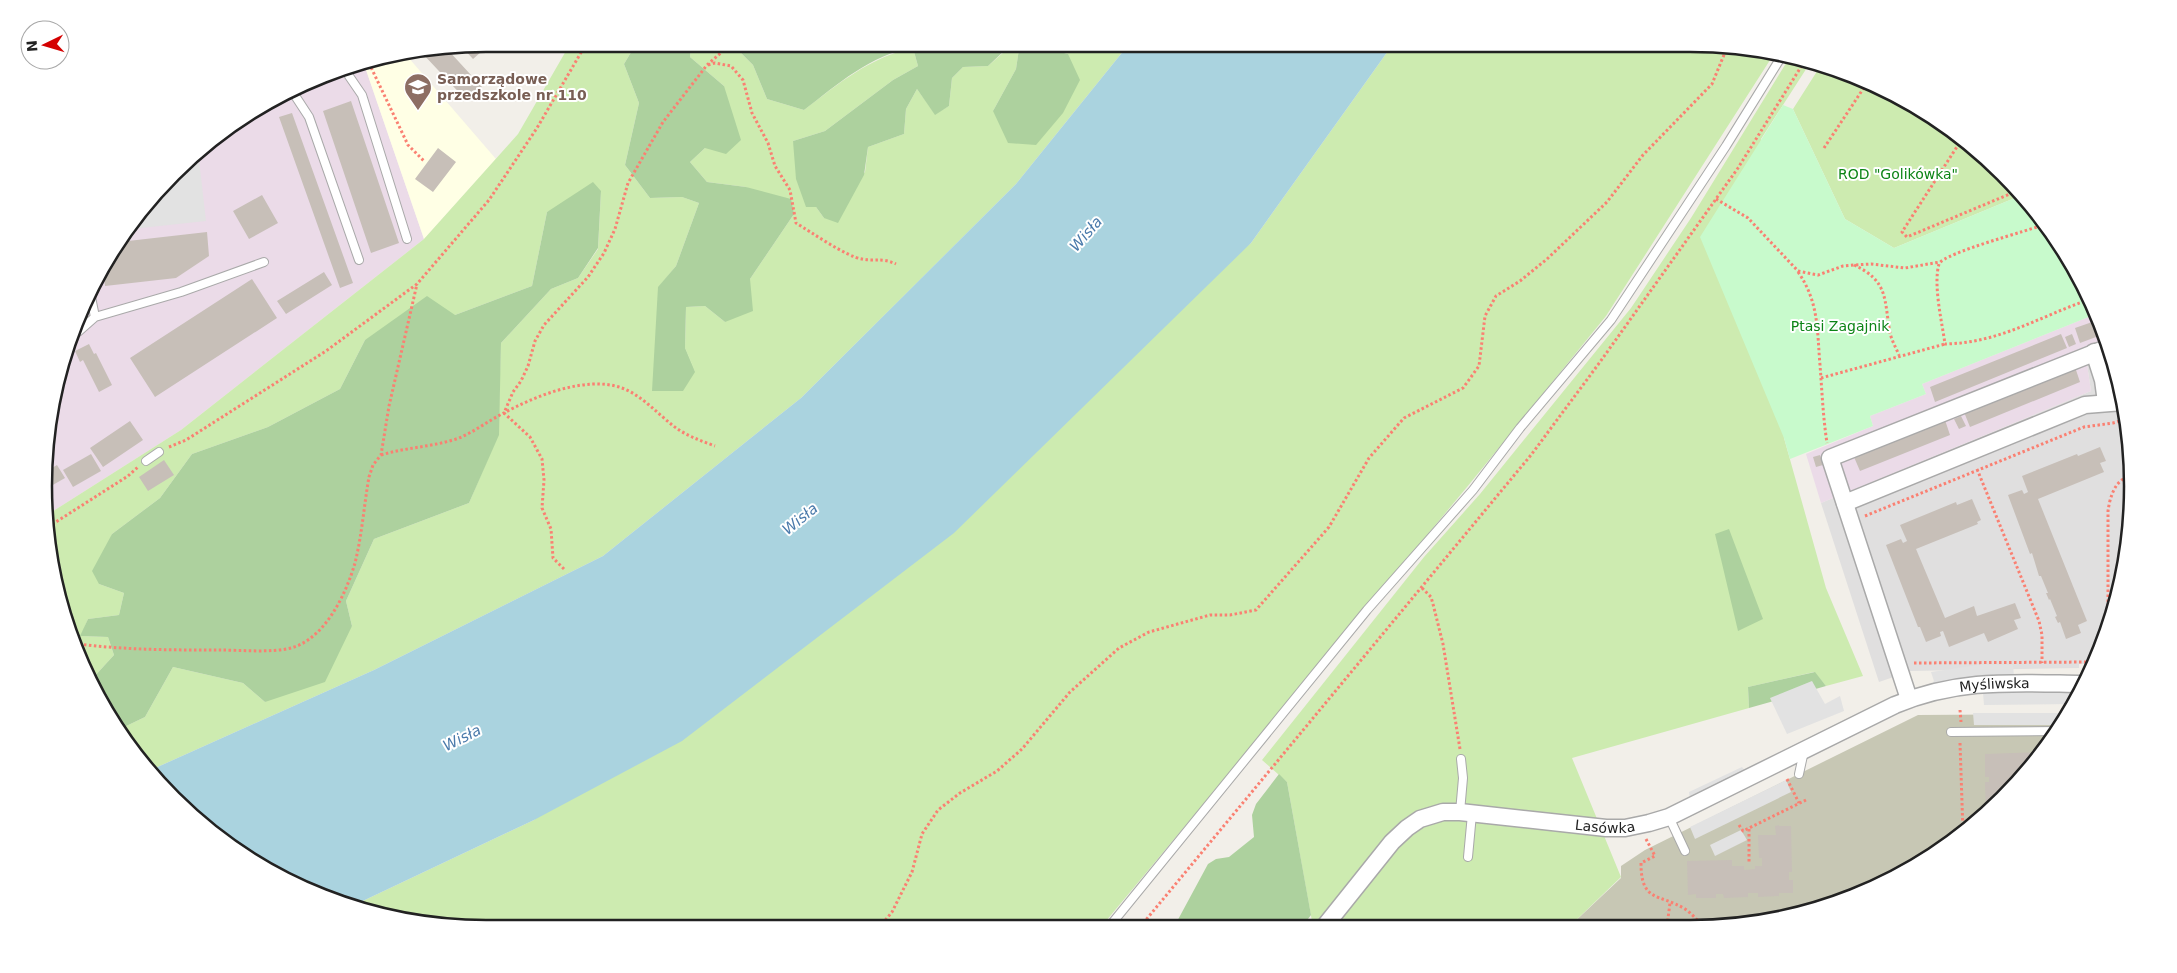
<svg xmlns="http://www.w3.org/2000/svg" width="2177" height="973" font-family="'DejaVu Sans',sans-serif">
	<rect width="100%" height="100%" fill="#f2efe9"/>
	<path fill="#e0dfdf" d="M2107,342l11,30 14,86 -3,87 -19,84 -17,35h-14v4l-168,3 -32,11 -58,-179 270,-112 -6,-40z"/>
	<path fill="#ebdbe8" d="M364,64l60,175 -243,191 -134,85 -3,-29 8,-86 51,-135 92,-112 70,-50 87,-37z
		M2096,314l11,28 -22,9 6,40 -270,112 -15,-49 67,-28 -3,-10 56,-22 -4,-10z"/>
	<path fill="#ffffe5" d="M408,57l88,102 -72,80 -60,-175z"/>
	<path fill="#c7c7b4" d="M2068,714l-10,19 -76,87 -96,64 -137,41 -179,1 51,-48v-12l24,-16 273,-135z"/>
	<path fill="#cdebb0" d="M570,44h66l-12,20 15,39 -14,62 25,33 32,-1 17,6 -23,63 -18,22 37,83 -10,-23 1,-41 19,-1 20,16 25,-43 44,-65 -48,-27 -39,-5 -17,-20 15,-14 19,-62 -34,-29 1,-13h41l21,21 14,34 37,11c34,-26 66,-53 109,-62l5,18 -25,14 -68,51 -32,10 23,66 8,11 41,-46 3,-25 36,-13 2,-25 11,-20 18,25 14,-8 3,-28 11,-11 25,-1 17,-15 14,-2 -3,20 -23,42 75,-57 -27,-7 -3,-3h91l-113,140 -215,214 -198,158 -229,114 -221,99 -33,-40 25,-12 28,-50 70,16 22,19 87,-76 -6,-25 28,-62 95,-36 29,-68 3,-92 50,-54 27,-11 20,-29 3,-58 -54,21 -15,74 -77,29 -90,25 -25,49 -72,38 -76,27 -32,44 -48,36 -13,50 25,9 -5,22 -31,4 -7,17 27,1 6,18 -22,24 -40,-106 -5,-58 134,-85 243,-191 94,-105z
		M1393,44h298l81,13 -166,259 -139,171 -366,440 -614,2 -137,-22 184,-87 717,-577z
		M1788,60l22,3 -49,76 23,299 42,150 37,88 -37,10 -12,-14 -66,15 1,21 -177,50 49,119 -51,49 -257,1 -26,-145 -25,-22 162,-203 56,-63 151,-186 60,-90z
		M1821,65l12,2 79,36 71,51 39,41 -128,53 -49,-29 -52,-110z"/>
	<path fill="#add19e" d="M636,44h55l-1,13 34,29 17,54 -15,14 -21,-6 -15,14 17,20 39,5 45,12 3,15 -44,65 3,32 -28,11 -20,-16 -19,1 -1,41 10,24 -12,19h-31l6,-104 18,-21 23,-63 -17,-6 -32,1 -25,-33 14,-62 -15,-39z
		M732,44h306l3,3 27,7 12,26 -17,33 -27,32 -28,-2 -15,-32 23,-42 3,-20 -15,2 -16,15 -25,1 -11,11 -3,28 -14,9 -18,-26 -11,20 -2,25 -36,13 -4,28 -26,48 -14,-5 -8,-11h-10l-10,-28 -3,-38 32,-10 68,-51 25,-14 -5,-18c-42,6 -76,37 -109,62l-37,-11 -14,-34z
		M593,182l8,9 -3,57 -20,30 -27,11 -50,54 -2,92 -30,68 -95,36 -28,62 6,25 -27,56 -60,20 -22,-19 -70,-16 -28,50 -25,12 -17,-21 -11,-29 22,-24 -6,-18 -28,-1 8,-17 31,-4 5,-22 -25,-9 -7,-13 20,-37 48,-36 32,-44 76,-27 72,-38 25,-49 62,-44 28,19 77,-29 15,-74z
		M1729,529l34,90 -25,12 -23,-97z
		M1815,672l11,14 -77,22 -1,-21z
		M1279,774l8,8 24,133 -9,12h-128l34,-63 8,-5 13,-2 25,-20 -2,-22 4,-11z"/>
	<path fill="#c8facc" d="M1783,105l10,4 52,110 49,29 128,-53c31,34 58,76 74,119l-174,70 4,10 -56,22 3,10 -83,33 -6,-21 -84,-201z"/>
	<path fill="#e2e2e2" d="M198,151l8,70 -74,8 63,-76z
		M1978,665h35l1,11 -82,8 2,-3 -3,-9z
		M1812,681l13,23 15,-8 4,15 -57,23 -17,-36z
		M2079,692l-7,12 -88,1 -1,-12z
		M1973,713h95l-6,12h-88z
		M1742,767l3,4 -55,28 -1,-7z
		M1786,780l5,12 -96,47 -5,-12z
		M1741,830l6,10 -32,16 -5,-11z"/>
	<path fill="#aad3df" d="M1129,44h264l-142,199 -297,290 -272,208 -148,79 -184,87 -85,-37 -70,-50 -42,-51 221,-99 229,-114 198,-158 215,-214z"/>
	<path fill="#c7bfb8" d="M486,44h4l-17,15 -10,-11z
		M448,50l34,37 -15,14 -44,-47z
		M351,101l48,142 -28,10 -48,-142z
		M292,113l61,170 -13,5 -61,-171z
		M438,148l18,14 -23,30 -18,-13z
		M262,195l16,28 -29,16 -16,-28z
		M207,232l2,24 -33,22 -71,8 -2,-21 23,-27 2,3z
		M324,272l8,13 -46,29 -9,-13z
		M252,279l25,39 -122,79 -25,-39z
		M2098,320l6,14 -24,9 -5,-15z
		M2061,334l6,14 -132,54 -5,-15z
		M2072,334l4,10 -7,3 -4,-10z
		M89,344l5,10 2,-1 16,32 -13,7 -16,-32 -3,2 -5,-11z
		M2075,367l5,15 -110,45 -6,-15z
		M1961,416l5,10 -7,3 -5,-10z
		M1945,420l5,15 -90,36 -6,-14z
		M130,421l13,19 -40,27 -13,-19z
		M2100,447l6,14 -6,2 4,9 -66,27 49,122 -9,4 3,8 -15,6 -6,-17 -2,1 -3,-6 2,-1 -7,-17 -1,1 -3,-7h2l-7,-17h-2l-7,-23 -2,1 -22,-59 14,-5 2,4 4,-2 -6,-16 55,-22 1,2z
		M91,454l10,17 -28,16 -10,-17z
		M1820,455l3,10 -7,2 -3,-10z
		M164,460l10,15 -26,16 -9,-14z
		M57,465l8,13 -21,12 1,-18z
		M1972,499l9,21 -4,2 1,2 -62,25 29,69 29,-12 3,10 38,-13 6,15 -7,2 4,9 -30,13 -4,-9 -35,14 -6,-16 -3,1 1,4 -15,6 -6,-15h-2l-32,-82 15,-6 2,4 4,-2 -7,-16 56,-23 1,3z
		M2128,507h3l-2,38 -2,11z
		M2041,752l-55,63 -1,-33h4v-5h-4v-23z
		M1779,825v1h12l1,46h-3v8h4v13h-14v3l-21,1v-4h-10v4l-24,1 -1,-4h-7v4h-20v-4l-8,1 -1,-34 45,-1v6h12v4l11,-1v-3h7v-8h-3l-1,-23h18l-1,-9z"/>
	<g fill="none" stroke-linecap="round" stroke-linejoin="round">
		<g stroke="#a9a9a9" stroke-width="10">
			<path id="service" d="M346,67l3,9 13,19 45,144
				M292,91l17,26 50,143
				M91,297l4,20
				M78,332l17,-15 86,-25 83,-30
				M146,461l13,-9
				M1951,732l108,-1
				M1799,774l5,-23
				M1460,812l3,-34 -2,-19
				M1669,817l16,34
				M1468,857l4,-43
				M1109,927l258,-317 106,-120 47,-62 91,-108 115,-174 54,-87"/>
		</g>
		<g stroke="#a9a9a9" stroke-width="19">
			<g id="minor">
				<path d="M2094,352l9,28 3,22"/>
				<path d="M1845,503l240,-98 38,-3"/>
				<path d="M1909,699l-79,-241 279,-111"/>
				<path id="s1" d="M1324,927l68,-85 15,-14 13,-9 23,-7h17l146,16h19l24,-5 20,-6 226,-112c64,-27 120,-22 188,-21"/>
			</g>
		</g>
		<path stroke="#fa8072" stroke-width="3" stroke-dasharray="2.5 2.5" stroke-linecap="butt" d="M369,63l39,82 16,16
			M708,65l7,-2 16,3 12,14 9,33 16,30 7,23 15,24 6,33c15,9 51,34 66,36 15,3 18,-2 34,5
			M1962,139l-60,93 5,5 110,-46
			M1824,148l43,-65
			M1716,199l32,19 50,53 20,4 25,-9 11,-1 17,-1 34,4 35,-6
			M2046,224c-15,6 -103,29 -107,40 -6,21 3,58 6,80 55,-1 95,-28 146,-45
			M1854,265c35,16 30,35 36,68 2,8 6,15 9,22
			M1798,272c21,30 19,58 22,93 2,26 3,52 7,78
			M1821,378l124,-34
			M2128,434l2,42
			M169,447l17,-7 140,-89 91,-67 72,-84 48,-72 49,-84
			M381,455c26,-8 53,-8 78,-17 15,-6 29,-17 43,-24 33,-18 84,-39 120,-26 19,7 34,24 49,36 13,11 28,16 44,22
			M1977,469l62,152 3,14v28
			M1865,516l219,-89 29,-4 10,-3
			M48,527l80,-51 10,-9
			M564,569l-11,-11 -2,-29 -9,-21 2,-28 -2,-21 -12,-22 -26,-24 9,-21 8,-11 7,-15 7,-25 9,-16 44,-48 16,-24 11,-24 13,-46 35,-61 44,-57 24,-21
			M1422,588l9,9 2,7 10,40 17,105
			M2108,632v-121c2,-14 7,-33 24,-35
			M79,644c46,6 94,6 140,6 22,0 52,3 72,-2 34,-9 55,-54 64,-85 7,-28 9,-58 14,-86l4,-12 8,-10 8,-49 28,-122
			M1914,663l179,-1
			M1960,710l1,12
			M1960,743l3,89
			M1787,779l12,24
			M1739,825l4,6 63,-31
			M1749,829v34
			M1646,839l9,17 -14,7c0,40 18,30 44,46 6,4 12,11 18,17
			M1667,926l3,-23
			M1140,927l391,-472 69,-93 138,-194 66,-106
			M879,928l13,-16 20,-40 10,-38 16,-24 22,-17 37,-22 25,-22 48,-57 49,-44 30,-16 61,-17h20l26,-5 73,-83 40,-69 35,-40 59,-30 16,-22 6,-50 11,-20 24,-15 27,-22 60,-57 36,-47 69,-71 14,-34"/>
		<use href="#service" stroke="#fff" stroke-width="8"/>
		<use href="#minor" stroke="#fff" stroke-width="16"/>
	</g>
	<defs>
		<g id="school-pin" transform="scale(1.4375)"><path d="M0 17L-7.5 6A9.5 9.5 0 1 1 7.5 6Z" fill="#8d6e63" stroke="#fff"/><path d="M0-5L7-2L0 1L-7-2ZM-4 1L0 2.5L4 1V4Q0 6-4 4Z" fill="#fff"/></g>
	</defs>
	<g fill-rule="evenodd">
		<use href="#school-pin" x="418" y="87"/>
	</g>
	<g text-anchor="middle" stroke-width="4" stroke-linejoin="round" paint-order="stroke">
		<g font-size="14" font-weight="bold" fill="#785e54" stroke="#fff" text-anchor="start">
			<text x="437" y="84">Samorządowe<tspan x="437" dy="16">przedszkole nr 110</tspan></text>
		</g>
		<g font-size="14" fill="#0c8416" stroke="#fff">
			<text x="1898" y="179">ROD "Golikówka"</text>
			<text x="1840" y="331">Ptasi Zagajnik</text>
		</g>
		<g font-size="14" fill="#222" stroke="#fff">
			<text dy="5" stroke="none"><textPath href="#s1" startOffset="752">Myśliwska</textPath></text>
			<text dy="5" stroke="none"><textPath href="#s1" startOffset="332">Lasówka</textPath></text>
		</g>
		<g font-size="15" font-style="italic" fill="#4a7aab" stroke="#fff">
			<text transform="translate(1086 234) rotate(-49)" y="5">Wisła</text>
			<text transform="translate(800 519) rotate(-39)" y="5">Wisła</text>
			<text transform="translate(462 738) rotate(-27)" y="5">Wisła</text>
		</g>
	</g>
	<path d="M0 0H2177V973H0ZM486 52H1690A434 434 0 0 1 2124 486V486A434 434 0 0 1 1690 920H486A434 434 0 0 1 52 486V486A434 434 0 0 1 486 52Z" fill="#fff" fill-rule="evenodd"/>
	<path fill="none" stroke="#222" stroke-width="2.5" d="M486 52H1690A434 434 0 0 1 2124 486V486A434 434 0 0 1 1690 920H486A434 434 0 0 1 52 486V486A434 434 0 0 1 486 52Z"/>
	<g transform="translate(45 45) rotate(265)"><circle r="24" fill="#ffffff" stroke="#a7a7a7"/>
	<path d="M0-4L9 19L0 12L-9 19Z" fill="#d40000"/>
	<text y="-8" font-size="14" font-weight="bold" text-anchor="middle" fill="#222222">N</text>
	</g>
</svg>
